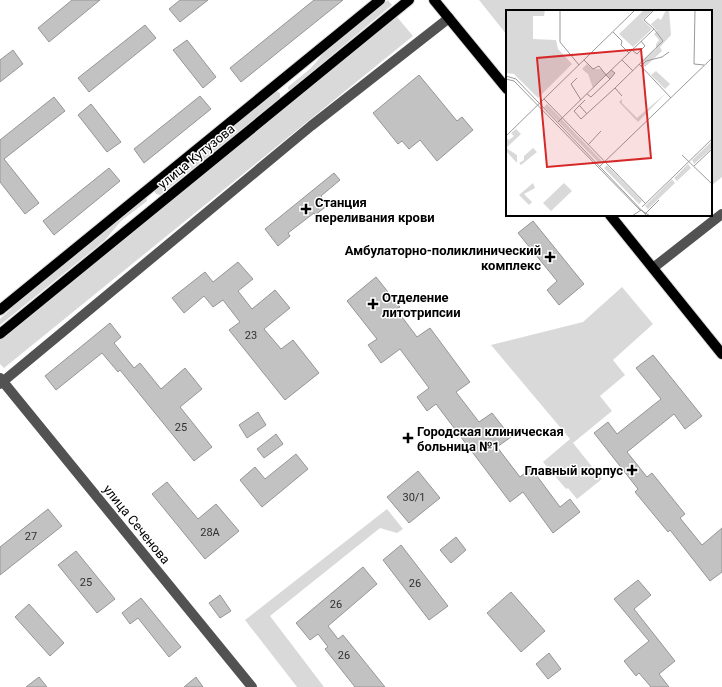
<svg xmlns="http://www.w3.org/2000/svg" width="722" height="687" font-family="Roboto,sans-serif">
	<rect width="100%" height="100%" fill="#fff"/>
	<path fill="#d9d9d9" d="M388,0l4,5 -102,85 -2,-1v-2l23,-19 17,-20z
		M479,0h243v177l-11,9v-175h-204v24z
		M397,17l16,19 -409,332 -4,-4v-24z
		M276,91l4,2v5l-120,97 -4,-1 -2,-3z
		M146,196l1,5 -26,20 -17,20 -104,84v-6l10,-9 6,-8z
		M622,287l31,37 -40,36 12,15 -25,21 12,15 -39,32 29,36 -25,20 -9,-11 -2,1 -23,-27 27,-23 -79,-94 92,-23z
		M387,509l16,20 -6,4 -17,-5 -110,88 54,71h-27l-52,-67z"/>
	<path fill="#c2c2c2" stroke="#969696" d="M72,0h28l-51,42 -11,-14z
		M180,0h28l-28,22 -11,-13z
		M314,0h29l-102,82 -11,-14z
		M145,25l11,13 -67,54 -11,-14z
		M187,40l29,37 -13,11 -30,-38z
		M13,50l10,14 -23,18v-22z
		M419,75l38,46 5,-4 11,13 -36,31 -17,-21 -11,9 -7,-8 -4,3 -25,-31z
		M200,96l11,13 -67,54 -10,-14z
		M54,97l11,14 -61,48 35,44 -14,11 -25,-32v-42z
		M91,104l30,38 -14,10 -29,-37z
		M109,168l11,13 -66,54 -11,-14z
		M334,173l6,7 -19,16 7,9 -13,10 -1,-2 -26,20 2,3 -12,10 -13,-17z
		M533,221l51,63 -25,21 -12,-15 10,-9 -39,-48z
		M238,262l15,17 -15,12 14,18 23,-19 15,18 -26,21 17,20 12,-9 26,33 -34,27 -56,-70 11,-8 -17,-22 -10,7 -9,-11 -20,17 -12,-15 33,-26 8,10z
		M376,277l24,30 -4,2 21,28 13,-9 40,54 -14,10 23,30 13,-9 19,24 -14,10 23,30 11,-9 29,39 10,-8 10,13 -27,21 -30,-41 -13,10 -74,-98 -9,7 -10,-14 12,-9 -29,-39 -19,14 -13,-18 9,-6 -30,-38z
		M110,323l11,14 -7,6 20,25 6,-5 21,26 24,-21 17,21 -22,18 32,40 -18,14 -74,-91 -2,2 -16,-19 -46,37 -11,-14z
		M653,355l49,61 -17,13 -11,-15 -47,38 20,25 5,-4 33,41 -5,4 22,27 20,-17v44l-12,9 -40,-51 -2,2 -33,-40 3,-3 -44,-56 14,-11 9,12 44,-35 -25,-31z
		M258,412l8,13 -19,13 -8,-13z
		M276,434l7,10 -19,14 -7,-9z
		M296,454l12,15 -46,38 -22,-27 15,-13 10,12z
		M418,471l22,27 -31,25 -22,-26z
		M167,482l31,37 18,-15 23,27 -34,28 -53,-65z
		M48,509l14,17 -62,49v-28z
		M456,537l10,13 -15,13 -11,-13z
		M401,545l47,61 -19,14 -46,-60z
		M76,551l39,48 -18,14 -39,-48z
		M363,567l14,17 -49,42 10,13 5,-4 42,52h-30l-30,-38 3,-2 -10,-13 -8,6 -14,-17z
		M638,580l13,15 -17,14 41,52 -16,13 10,13h-18l-12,-14 -3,3 -12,-15 25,-20 -35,-42z
		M511,592l34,39 -24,21 -34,-39z
		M220,595l11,16 -11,7 -11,-15z
		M141,598l40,49 -12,10 -31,-39 -8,6 -8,-11z
		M29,604l35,39 -14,13 -35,-39z
		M549,653l12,16 -13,10 -12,-15z
		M39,677l8,10h-21z
		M196,677l7,10h-19z"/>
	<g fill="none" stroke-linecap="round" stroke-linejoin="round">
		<g stroke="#dbdbdb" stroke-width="12">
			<path id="major" d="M434,0l73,89
				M610,215l112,139
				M0,310l380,-310
				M0,334l409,-334"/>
		</g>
		<path stroke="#525252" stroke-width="10" d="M653,268l69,-54
			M0,378l252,309
			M0,384l311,-258 138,-108"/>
		<use href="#major" stroke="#000" stroke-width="10"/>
	</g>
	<g fill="#000" stroke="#fff" stroke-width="1.5">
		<path d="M304 203h4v4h4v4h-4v4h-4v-4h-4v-4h4z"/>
		<path d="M548 251h4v4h4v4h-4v4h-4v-4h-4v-4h4z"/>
		<path d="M371 298h4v4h4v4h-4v4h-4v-4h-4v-4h4z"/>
		<path d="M406 432h4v4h4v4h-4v4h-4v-4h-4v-4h4z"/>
		<path d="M630 464h4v4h4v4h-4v4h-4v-4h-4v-4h4z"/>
	</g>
	<g text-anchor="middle" stroke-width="3" stroke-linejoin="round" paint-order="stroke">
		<g font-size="11" fill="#303030">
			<text x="251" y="339">23</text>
			<text x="181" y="431">25</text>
			<text x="414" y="501">30/1</text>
			<text x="210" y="536">28А</text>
			<text x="31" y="540">27</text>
			<text x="86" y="586">25</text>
			<text x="415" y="587">26</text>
			<text x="336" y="608">26</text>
			<text x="344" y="659">26</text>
		</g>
		<g font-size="13" fill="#000" stroke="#fff">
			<text transform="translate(196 156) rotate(-39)" y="5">улица Кутузова</text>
			<text transform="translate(137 524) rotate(51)" y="5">улица Сеченова</text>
		</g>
		<g font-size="13" font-weight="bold" fill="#000" stroke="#fff" text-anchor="start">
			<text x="315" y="207">Станция<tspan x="315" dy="15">переливания крови</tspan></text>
			<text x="541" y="255" text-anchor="end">Амбулаторно-поликлинический<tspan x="541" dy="15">комплекс</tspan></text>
			<text x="382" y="302">Отделение<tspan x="382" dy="15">литотрипсии</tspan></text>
			<text x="417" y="436">Городская клиническая<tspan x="417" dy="15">больница №1</tspan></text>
			<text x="623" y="475" text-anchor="end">Главный корпус</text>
		</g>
	</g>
	<g transform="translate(506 10)">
		<rect width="206" height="206" fill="#fff"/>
		<path d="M0,0h39l-1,6h-11v23l23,1 2,9 14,15 -34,34 -24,-24 -8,-1zM138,0h9l-10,10 9,9 -19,18 -14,-13zM160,0h3l2,25 -11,12 2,4 -17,16 -4,-5 15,-13v-5l3,-4 -5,-6 3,-3 -6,-7 7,-6 3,2zM81,54l6,5h8l5,5 5,-4 4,3 -5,6 -4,-4 -13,13 -5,-14 -6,-5zM150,61l14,13 -5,5 -14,-14zM160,83l-28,29 -19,-20 3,-3v4l15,15zM41,94l56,58 -3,2 -56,-57zM10,119l5,5 -15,14 11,7v8l-11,-12v-13l3,2 5,-4 -3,-3zM206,131v7l-18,16 -2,-4zM27,138l4,4 -16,13 -2,-2 5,-3v-4zM182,154l3,4 -14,13 -3,-3zM101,155l35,36 -3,3 -35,-36zM166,169l3,4 -27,26 -3,-3zM27,173l2,5 -11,6 8,8 -3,3 -10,-10zM58,173l8,8 -21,20 -8,-8z" fill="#d9d9d9"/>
		<path fill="none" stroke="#999" stroke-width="1" d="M54,0v32l19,23M189,0l-1,54 10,1M107,22l9,9 -1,4 8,8M126,40l5,4 8,-8 -4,-5M116,50l11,11M133,54l32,34M135,56l5,-5 16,-4 7,-5M100,65l48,-46 -10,-9 10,-10M100,65l4,4 5,-6 -4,-3M0,66l10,3 131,137M71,68l-6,6 10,16M0,69l8,2 127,130M109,78l48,-47 -9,-12M81,84l4,3 19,-18M38,89l102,105M79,90l-11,11 7,8 34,-31 7,8M73,95l8,9M52,112l48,-47 -7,-9 -6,3 -9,-9M0,126l129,-126M82,135l13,-14M176,145l30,29M188,156l18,-17M93,157l113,-109M136,197l70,-68M139,204l14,-14M126,206l9,-6 9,6"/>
		<path fill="#d62828" fill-opacity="0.15" stroke="#d62828" stroke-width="2" d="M135,39l10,109 -104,9 -10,-109z"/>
		<rect width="206" height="206" fill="none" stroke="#000" stroke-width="2"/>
	</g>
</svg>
